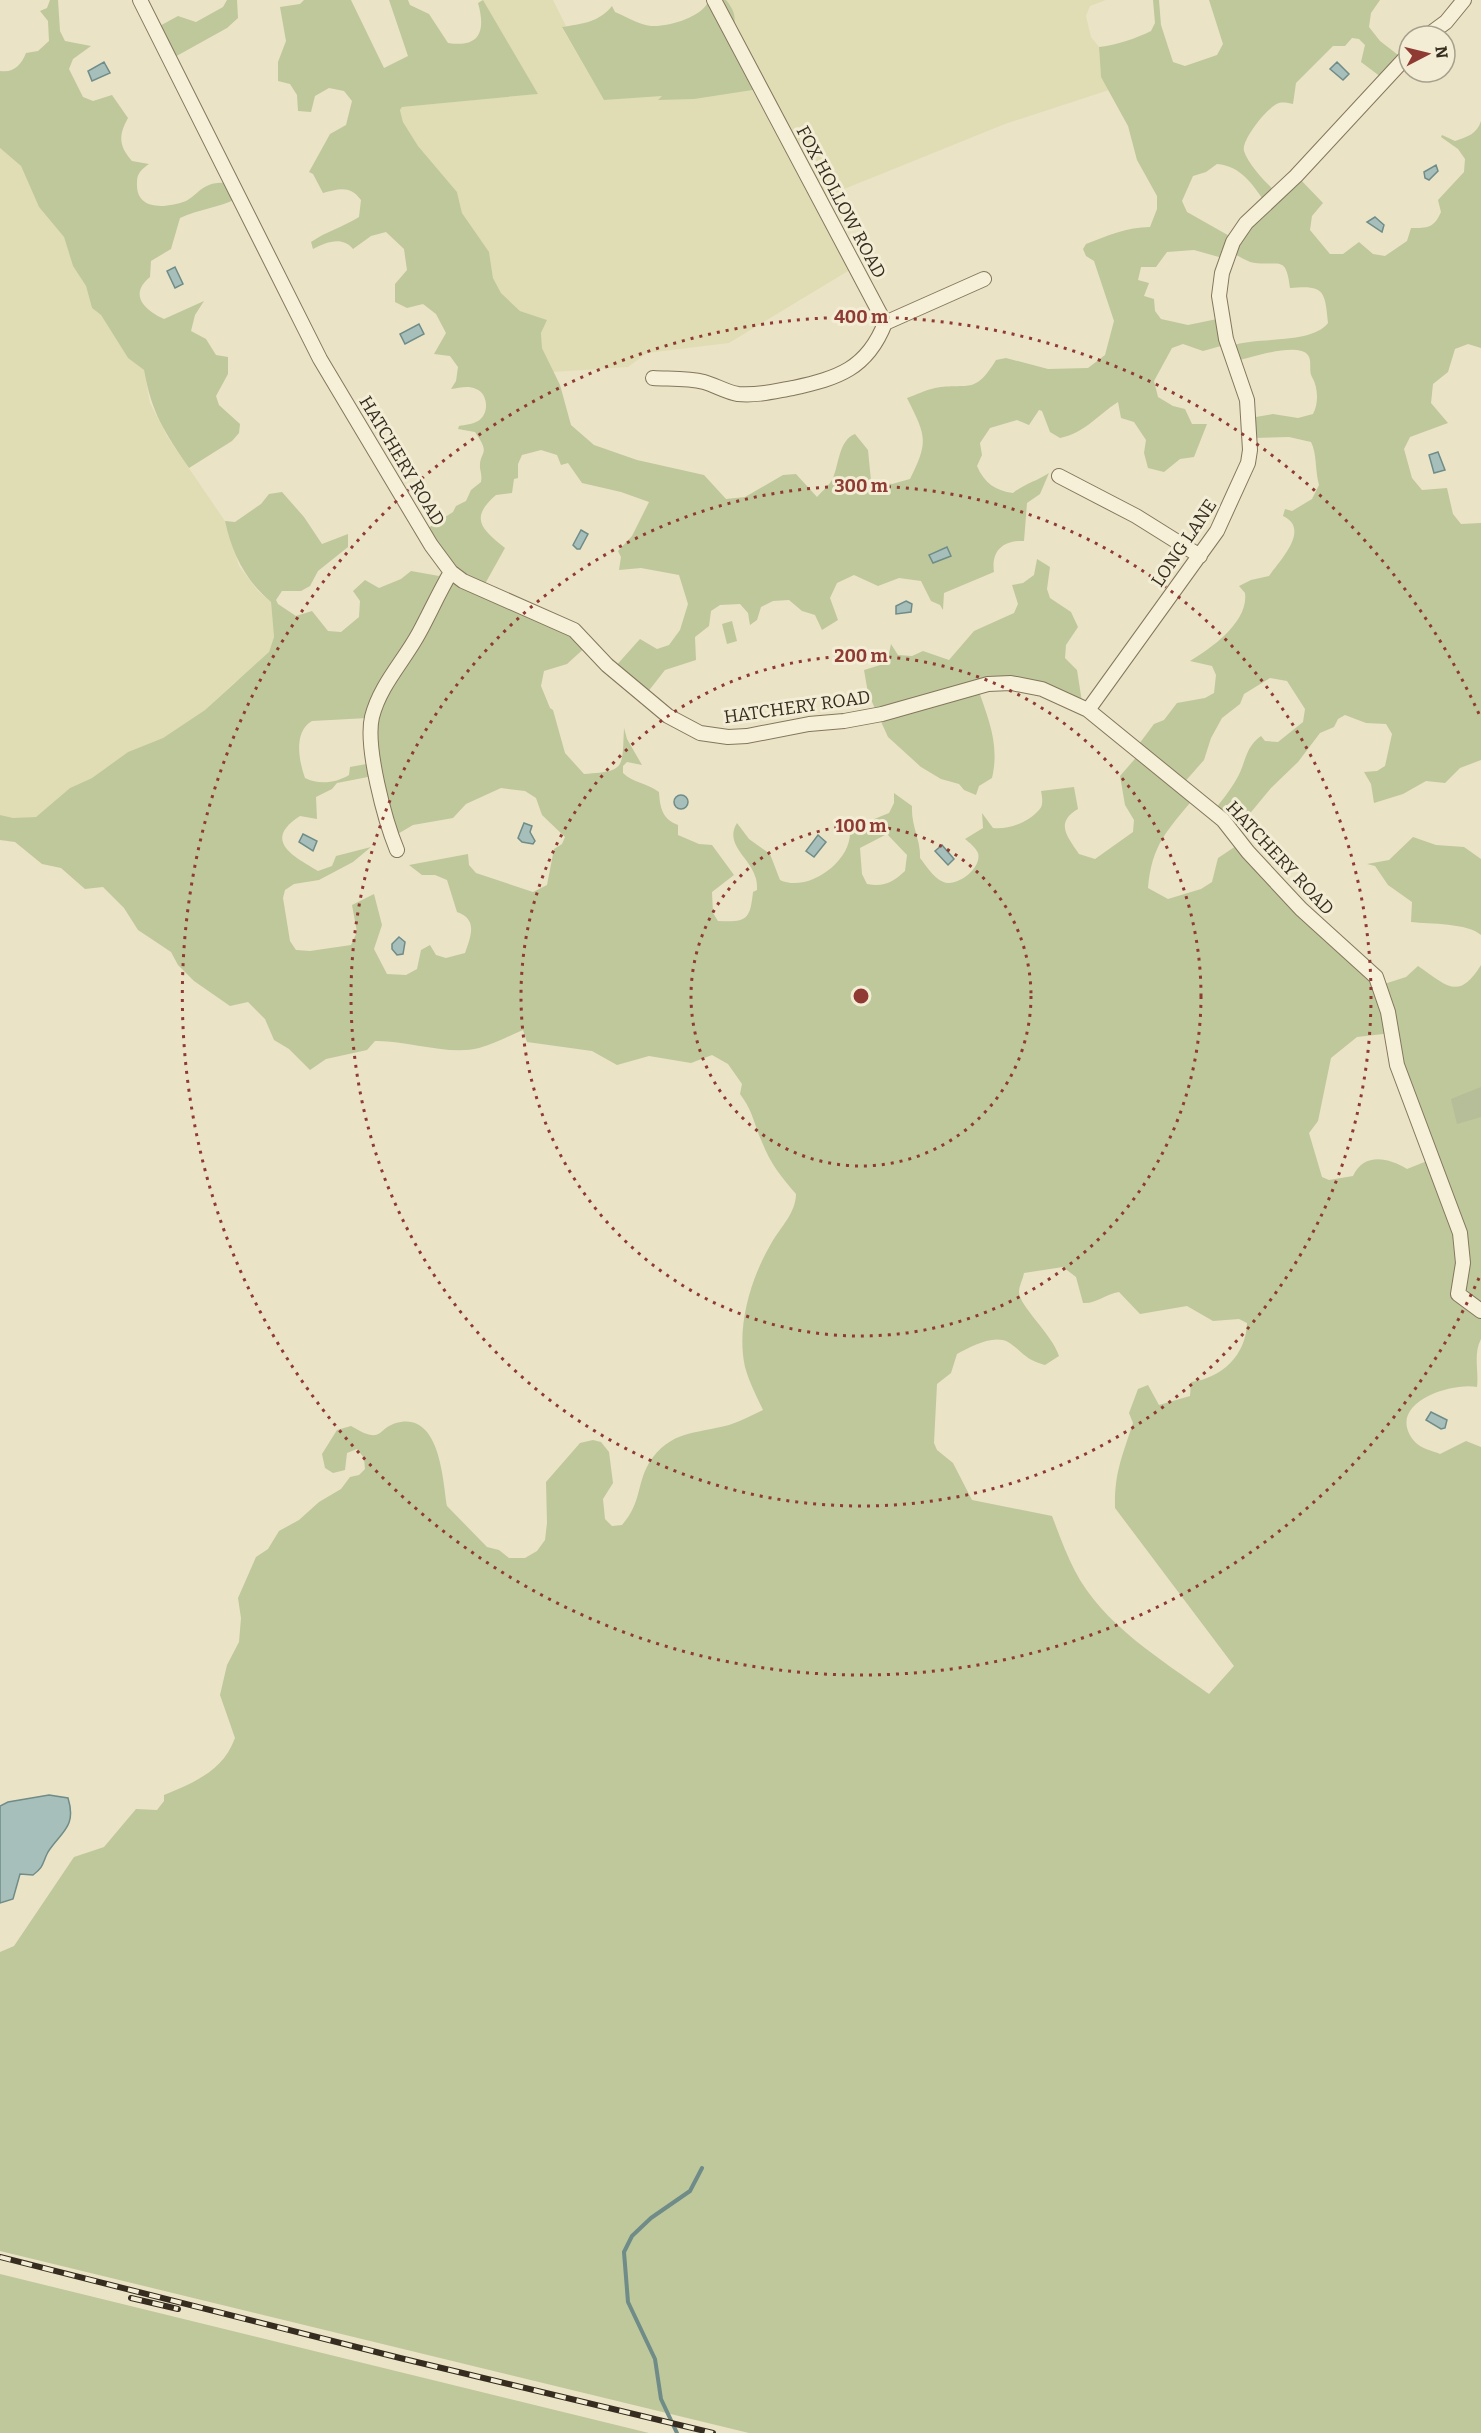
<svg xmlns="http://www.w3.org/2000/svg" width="1481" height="2433" font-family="Bitter,serif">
	<rect width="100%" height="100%" fill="#ebe3c6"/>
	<path fill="#e0ddb4" d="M483,0h70l13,26 -4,2 42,72 59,-5 72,-51 -4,-38 -5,-6h380l-16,6 -4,10 5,21 8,10 2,30 8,13 -104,34 -188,76 36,68 -124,75 -82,10 -19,14 -75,5 -11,-24 -1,-15 6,-13 -27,-9 -19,-18 -8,-15 -4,-25 -27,-40 -5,-21 -39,-46 -15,-24 -3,-12 2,-3 135,-13z
		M0,148l21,18 18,41 25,30 9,29 13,20 6,22 9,7 27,43 16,12 6,33 17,33 58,85 14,45 19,25 13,11 3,35 -5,15 -11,13 -24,18 -29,27 -42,28 -35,14 -36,26 -22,10 -34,29 -23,2 -13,-4z"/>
	<path fill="#bec89b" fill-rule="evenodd" d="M50,0h8l2,31 5,10 26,5 -18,13 -4,10 14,28 10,4 19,-6 16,23c-10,18 -9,28 4,43l17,3c-7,5 -12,9 -12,18 -2,30 30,26 49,19 8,-4 14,-13 23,-16 7,-3 16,-2 23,-2l4,16c-18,9 -37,10 -56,19l-9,31 -20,12 -1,16c-22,18 -5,33 14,42l40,-18 -9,14 -4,16 15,8 10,16 12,2v17l-12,22 3,9 21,19 -1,9 -7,8 -43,27c-25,-37 -37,-54 -45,-98l-16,-12 -27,-43 -9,-7 -6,-22 -13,-20 -9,-29 -25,-30 -18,-41 -21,-18v-77c14,2 21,-6 26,-18l12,-2 11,-10 -1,-20 -8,-10 7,-3z
		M227,0h10l1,18 -11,10 -54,30 -17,-30 22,-12 18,6 27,-15z
		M304,0h47l33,68 24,-12 -19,-56h19l2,5 19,9 19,29c32,5 38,-12 30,-40l5,-3 55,94 -136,13 -2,3 3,12 15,24 39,46 5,21 27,39 4,26 8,15 19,18 27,9 -6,13 1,15 18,37 11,40 23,20 43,15 67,15 22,24 19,-2 38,-22 13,-1 21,23c5,-6 13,-12 16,-19 6,-14 6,-38 22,-44l13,16 3,31 21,3 18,-5c19,-38 16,-43 -3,-81 9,-3 18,-8 28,-10 34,-6 39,8 61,-28l10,-2 42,11 40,-1 17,-13 9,-34 -20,-60 -8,-5 -3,-7 3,-5c21,-8 41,-17 64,-17l7,-18v-13l-20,-36 -9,-34 -27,-49 -2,-30c15,-1 38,-9 52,-16l4,-8 -2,-23h6l2,25 12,37 12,4 32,-11 6,-11 -14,-44h171l-9,13 -2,14 11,14 22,17 -17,22 -24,-18 4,-17 -6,-6 -7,-1 -7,8h-12l-37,37 -3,21c-4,-1 -10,-2 -14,-1 -11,3 -38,37 -35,48 4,13 22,32 32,41l22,-15 25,26 -11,13 -2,14 20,24h13l16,-12 14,12 12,2 22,-15 4,-13c17,0 23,0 30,-16l-3,-12 26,-28 1,-13 -7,-10 -17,-12 1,-2 13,6c12,-4 22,-7 26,-20v227l-13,-4 -13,5 -7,23 -15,12 -2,19 17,20 -38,14 -6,12 8,29 10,12 25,-2 6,26 8,10 20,-1v237l-21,8 -15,15 -19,-2 -23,13 -29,9 -3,-19 -7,-12 13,-1 8,-5 7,-32 -6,-10 -20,-1 -21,-8 -7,4 -4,8 -14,6 -22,29 -27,26 -24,29 -14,11 -19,-17c7,-10 16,-20 22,-31 10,-16 8,-32 25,-44l4,5 13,1 25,-20 2,-13 -18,-28 -17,-3 -26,16 -4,10 -18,14 -11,20 -7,22 -22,25 12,13c-27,33 -42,46 -46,90l20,11 33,-10 11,-7 6,-24 21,-14 142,141 25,-8 12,-11c29,20 41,35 63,-1v374c-8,15 -2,32 -4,48 -28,-5 -94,18 -62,55 5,6 18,9 25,12l26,-13 15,6v986h-732l-749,-182v-299l14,-6 60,-89 30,-10 32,-38 21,1 7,-9v-6c31,-13 59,-24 71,-57l-15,-43 7,-30 12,-23 2,-24 -3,-20 18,-41 12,-8 11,-18 20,-11 20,-18 22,-13 9,-12 9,-2 6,-6 -1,-11 -7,-9 -10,4 -2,17 -12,3 -8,-5 -3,-14 15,-24 14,-4c35,21 24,0 50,-4 40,-6 42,61 46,84l40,41 12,3 10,8h16l12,-7 8,-11 2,-17 -1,-41 34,-39 13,-3 8,2 8,10 4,31 -10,16 2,20 7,7 10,-1c20,-23 14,-39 27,-62 21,-33 47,-29 80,-38 12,-4 23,-10 34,-15 -6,-13 -14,-28 -18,-43 -9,-40 6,-90 27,-125 9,-15 24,-30 24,-48 -14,-16 -26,-31 -34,-52 -9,-20 -8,-29 -22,-48l2,-10 -14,-20 -16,-9 -21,8 -42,-7 -32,9 -25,-14 -65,-9 -4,-12c-14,6 -29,14 -44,18 -31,8 -72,-8 -104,-7l-8,9 -41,9 -16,11 -21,-21 -15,-9 -9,-21 -17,-17 -18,4 -36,-25 -16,-16 -7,-13 -33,-22 -14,-22 -21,-21 -18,2 -24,-21 -19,-4 -27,-22 -15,-2v-25l13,3 23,-1 34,-29 22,-10 36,-26 35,-14 42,-28 64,-58 5,-15 -3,-35c-26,-22 -39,-49 -46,-81l10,1 26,-18 8,-10 13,-2 22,25 18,27 26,-10v13l-30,24 -8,15 -9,5h-19l-6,9 2,4 18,12 16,-5 16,20 13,1 18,-15 1,-16 -7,-10 12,-11 14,8 22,-9 10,-8 28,5 5,-8 -19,-38 28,-18 3,-6 10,-5 5,-11 10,-8c1,-6 0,-8 -1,-14 -1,-18 12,-12 -5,-36l-17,-3 1,-3c6,-1 14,-2 19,-5 12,-7 10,-28 -2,-32 -8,-4 -17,-1 -25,0l5,-8 2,-14 -8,-11 -16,-2 12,-21 -10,-19 -13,-10 -16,4 -12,-6v-18l12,-14 -3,-21 -18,-17 -15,4 -18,13c-11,-13 -26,-7 -40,0l-2,-7c16,-11 32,-15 48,-25l2,-17c-11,-15 -22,-11 -38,-7l-10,-19 -4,-2 21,-38 16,-9 6,-24 -8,-10 -15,-3 -14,8 -4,16 -13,-1 -1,-16 -7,-11 -12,-3v-19l8,-21 -6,-34 20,-3zM1217,164c24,2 35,20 48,38l-32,36 -46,-26 -5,-11 11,-25 13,-4zM1194,250l32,9 6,-6c7,3 15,9 23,10 25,3 31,-8 35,25 34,-3 35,2 38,35 -17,22 -71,13 -97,23l6,15c15,-4 58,-18 70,-7 6,6 1,16 5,23 6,10 7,26 1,37l-15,4 -25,-4 -23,4 3,20 36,-1 22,5c6,11 4,29 8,43l-7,14 -20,12 -7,-2 -2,7c28,13 -3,44 -14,60l-18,4 -12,6 6,7c4,28 -33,55 -55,68l22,5 4,9 -2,18 -9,5 -28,5 -13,17 -10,4 -18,24 4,5 -20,23 5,29 9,15 -1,12 -38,27 -16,-5c-11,-17 -25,-31 -1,-45l-4,-22 -33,4c1,6 3,14 -2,19 -10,12 -31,20 -46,18l-11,-15 1,15 -18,11c5,4 11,9 13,14 4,14 -17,31 -30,30 -12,-1 -21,-16 -28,-25 1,-18 -9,-31 -8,-52l-18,-13v10l-5,10 -27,11 -2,5 -10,4c0,30 -43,60 -70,47l-10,-26 -21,-15 -12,-16c-13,21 12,34 18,53 2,4 2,10 2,14l-4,2c-3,29 -7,30 -35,29l-5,-8 -1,-21 22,-17 -22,-30 -13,-1 -21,-9v-10c-16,-6 -18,-18 -19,-33 -14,-10 -26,-9 -36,-19v-7l4,-4 15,3 -15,-26 -3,-11c-2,41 2,43 -40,46l-19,-21 -12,-43 -3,-2 -9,-22 3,-15 23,-7 22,-20 -108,-53 24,-43c-22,-18 -37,-29 -9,-53l16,-2 2,-14 4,-1v-14l4,-9 19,-5 16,5 4,10 7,-2 14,20 39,9 28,10 -17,34 -14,15 3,6 -2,13 22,-2 38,7 9,29 -8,26 -11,15 -12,4 -17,-10 -26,29 33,25 18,-23 31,-10 -1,-23 14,-11 2,-15 9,-6 20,-1 8,9 2,12 7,-5 4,-13 12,-6 16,-1 13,11 13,4 7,15 16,-10 -8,-22 7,-15 17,-8 24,11 21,-8 22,3 10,20 9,4 3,5 1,-17 50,-21c-3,-21 9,-32 30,-31l3,-38 13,-9 9,-21c-12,8 -25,11 -36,20 -17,-2 -29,-10 -36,-27l5,-11 -2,-12 10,-15 27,-8 12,5 10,-15 3,1 8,21 10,6c23,-4 38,-23 58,-36l3,16 13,4 12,18 -2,13 4,15 16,4 16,-13 14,-2 13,-33h-15l-7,-15 -12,-3 -15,-9 -4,-16 18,-33 11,-4 20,7 25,-7 -6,-26 -34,7 -27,-6 -6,-8 -1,-12 -10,-3 5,-13 -11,-3 3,-13h15l11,-15zM368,718l4,45 -22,4 -1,8c-13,8 -30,10 -44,3 -6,-17 -12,-46 7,-57zM373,776l18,62 22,-13 40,-7 13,-14 35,-16 24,3 11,7 6,17 23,22 -3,7 -8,5 -7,36 -14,7 -57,-19 -7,-8 -1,-11 -59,11 13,10h13l12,5 10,32c21,7 14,24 8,41l-19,5 -10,-3 -6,-10 -9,5 -4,19 -11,6 -19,-1 -13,-25 8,-24 -8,-31 -22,11 5,27 -6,13 -41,6 -14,-1 -6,-9 -7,-43 2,-8 9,-6 25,-4 34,-18 18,-15 -35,9 -4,10 -14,5c-23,-14 -57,-30 -18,-55l17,3 -1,-22 16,-8 5,-6zM887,834l20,21 -2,16c-13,12 -21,16 -38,13l-5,-10 -2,-26zM1392,1033l40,126 -25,10c-20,-12 -43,-16 -54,7l-24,4 -7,-3 -13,-44 9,-12 13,-63 26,-21zM1063,1267l13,10 7,26c13,1 23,-9 36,-11l21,22 47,-8 26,15 26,-2 8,4c-1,32 -25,55 -56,59l-1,14 -31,9 -11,-20 -10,4 -9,24 4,10c-10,31 -19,50 -18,85l119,158 -25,28c-47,-34 -107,-70 -134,-123 -9,-17 -16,-37 -23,-55l-80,-16 -19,-37 -16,-13 -3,-7 3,-59 14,-11 6,-19c13,-7 36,-20 51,-12 16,10 14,16 37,23l14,-9c-7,-22 -40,-50 -40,-64 0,-6 4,-13 5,-19z
		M709,0h17c16,18 4,28 10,46 6,15 15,29 23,43l-65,10 -36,1 4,-4 -58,4 -42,-73c19,-3 38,-5 50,-21l3,6c10,4 25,13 36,14 18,1 52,-9 58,-26z
		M1037,559l13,8 -3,22 3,9 21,14 7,15 -12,18 -1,13 12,12 5,32 -22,-8 -83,-8c11,32 23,58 15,92l-13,8 -3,9 -12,-5 -5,-6 -18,-5 -20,-12 -33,-30 -20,-44 -4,-23 23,-7 4,-19 7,11 14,1 11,-5 26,9 25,-29 40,-18 4,-9 -6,-19 11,-2 11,-8z
		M732,621l5,20 -10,3 -5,-20z
		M1413,837l23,8 28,2 17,12v76c-13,-12 -51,-11 -70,-13l1,-20 -24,-17 -13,-19 -8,-2 22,-4z
		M0,2274l649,159h-649z"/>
	<path fill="#b6bd99" d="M1481,1087v30l-24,7 -6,-25z"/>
	<path fill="#a7bfba" stroke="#6f8c88" stroke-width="1.5" d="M104,62l6,11 -18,8 -4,-10z
		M1337,62l12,12 -6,6 -13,-11z
		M1436,165l2,6 -9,9 -4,-2 -1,-6z
		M1375,217l9,8 -2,7 -15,-10z
		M175,267l8,17 -8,4 -8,-17z
		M419,324l5,10 -19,10 -5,-10z
		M1438,452l7,18 -11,3 -5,-18z
		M581,530l7,4 -8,15h-3l-4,-4z
		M947,547l4,9 -18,7 -4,-8z
		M906,601l6,3 -1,8 -15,2v-8z
		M674 802a7 7 0 1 1 14 0a7 7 0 1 1-14 0Z
		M524,823l8,3 -2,6 5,9 -2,3 -11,-2 -4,-4z
		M303,834l14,7 -4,10 -14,-9z
		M818,835l8,7 -12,15 -8,-6z
		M942,845l12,14 -6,6 -13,-14z
		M399,937l6,5 -2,12 -6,1 -5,-6v-5z
		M1431,1412l16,8 -2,8 -4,1 -15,-9z
		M49,1795l19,3c9,29 -7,34 -20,54 -6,11 -3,14 -15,23l-13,-1 -7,25 -13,4v-97l8,-4z"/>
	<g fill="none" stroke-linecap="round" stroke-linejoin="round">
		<path stroke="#6f8c88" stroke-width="4" d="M677,2433l-16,-34 -6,-40 -27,-57 -4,-50 8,-16 19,-18 39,-27 12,-23"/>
		<g stroke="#84765d" stroke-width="16">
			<path id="minor" d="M140,0l180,359 111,186 20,27 12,9 111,49 33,35 61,51 32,17 28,4 19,-1 62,-12 35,-3 38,-7 106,-30 23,-1 31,6 46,21 135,110 25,32 53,57 75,68 12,35 9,53 63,168 3,30 -5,31 23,17
				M714,0l171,323 99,-44
				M1427,36l19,-14 18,-22
				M653,378c16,1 35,0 51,4 11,3 22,10 34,12 19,2 37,-3 55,-6 45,-10 74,-19 92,-65
				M1059,476l77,40 64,40
				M1088,710l129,-179 31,-68 2,-13 -3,-50 -21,-61 -7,-43 3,-23 11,-31 13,-19 50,-47 113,-122
				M397,850c-12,-29 -32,-103 -25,-133 8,-32 32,-56 47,-84 11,-20 20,-41 32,-61"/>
		</g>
		<use href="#minor" stroke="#f6f0d9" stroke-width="14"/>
		<g stroke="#362d20" stroke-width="6">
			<path id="rail" d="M0,2257l400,101 313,75
				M131,2298l47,11"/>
		</g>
		<use href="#rail" stroke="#f3edd5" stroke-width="4" stroke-dasharray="11" stroke-linecap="butt"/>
	</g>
	<g fill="none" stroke="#8f3a32" stroke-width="3" stroke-dasharray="3 6">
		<circle cx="861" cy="996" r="170"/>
		<circle cx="861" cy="996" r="340"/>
		<circle cx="861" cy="996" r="510"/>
		<path d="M1479 1278A679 679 0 1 1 1479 714"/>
	</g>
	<g text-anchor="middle" stroke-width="6" stroke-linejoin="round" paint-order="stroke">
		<g font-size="18" fill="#362d20" stroke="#f3edd5">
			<text transform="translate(841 202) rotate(62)" y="6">FOX HOLLOW ROAD</text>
			<text transform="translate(402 461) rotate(59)" y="6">HATCHERY ROAD</text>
			<text transform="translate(1184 543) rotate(-56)" y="6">LONG LANE</text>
			<text transform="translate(797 707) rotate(-8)" y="6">HATCHERY ROAD</text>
			<text transform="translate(1280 858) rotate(47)" y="6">HATCHERY ROAD</text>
		</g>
	</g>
	<circle cx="861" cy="996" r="9" fill="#8f3a32" stroke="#f3edd5" stroke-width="3"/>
	<g font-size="18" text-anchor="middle" font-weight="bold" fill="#8f3a32" stroke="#f3edd5" stroke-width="6" stroke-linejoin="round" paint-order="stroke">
		<text x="861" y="323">400 m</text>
		<text x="861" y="492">300 m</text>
		<text x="861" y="662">200 m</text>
		<text x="861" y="832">100 m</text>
	</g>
	<g transform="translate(1427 54) rotate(83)"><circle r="28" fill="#f3edd5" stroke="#a7a08d" stroke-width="1.5"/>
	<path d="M0-4.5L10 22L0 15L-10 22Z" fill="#8f3a32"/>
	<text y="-9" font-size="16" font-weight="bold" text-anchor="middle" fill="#362d20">N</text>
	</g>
</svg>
